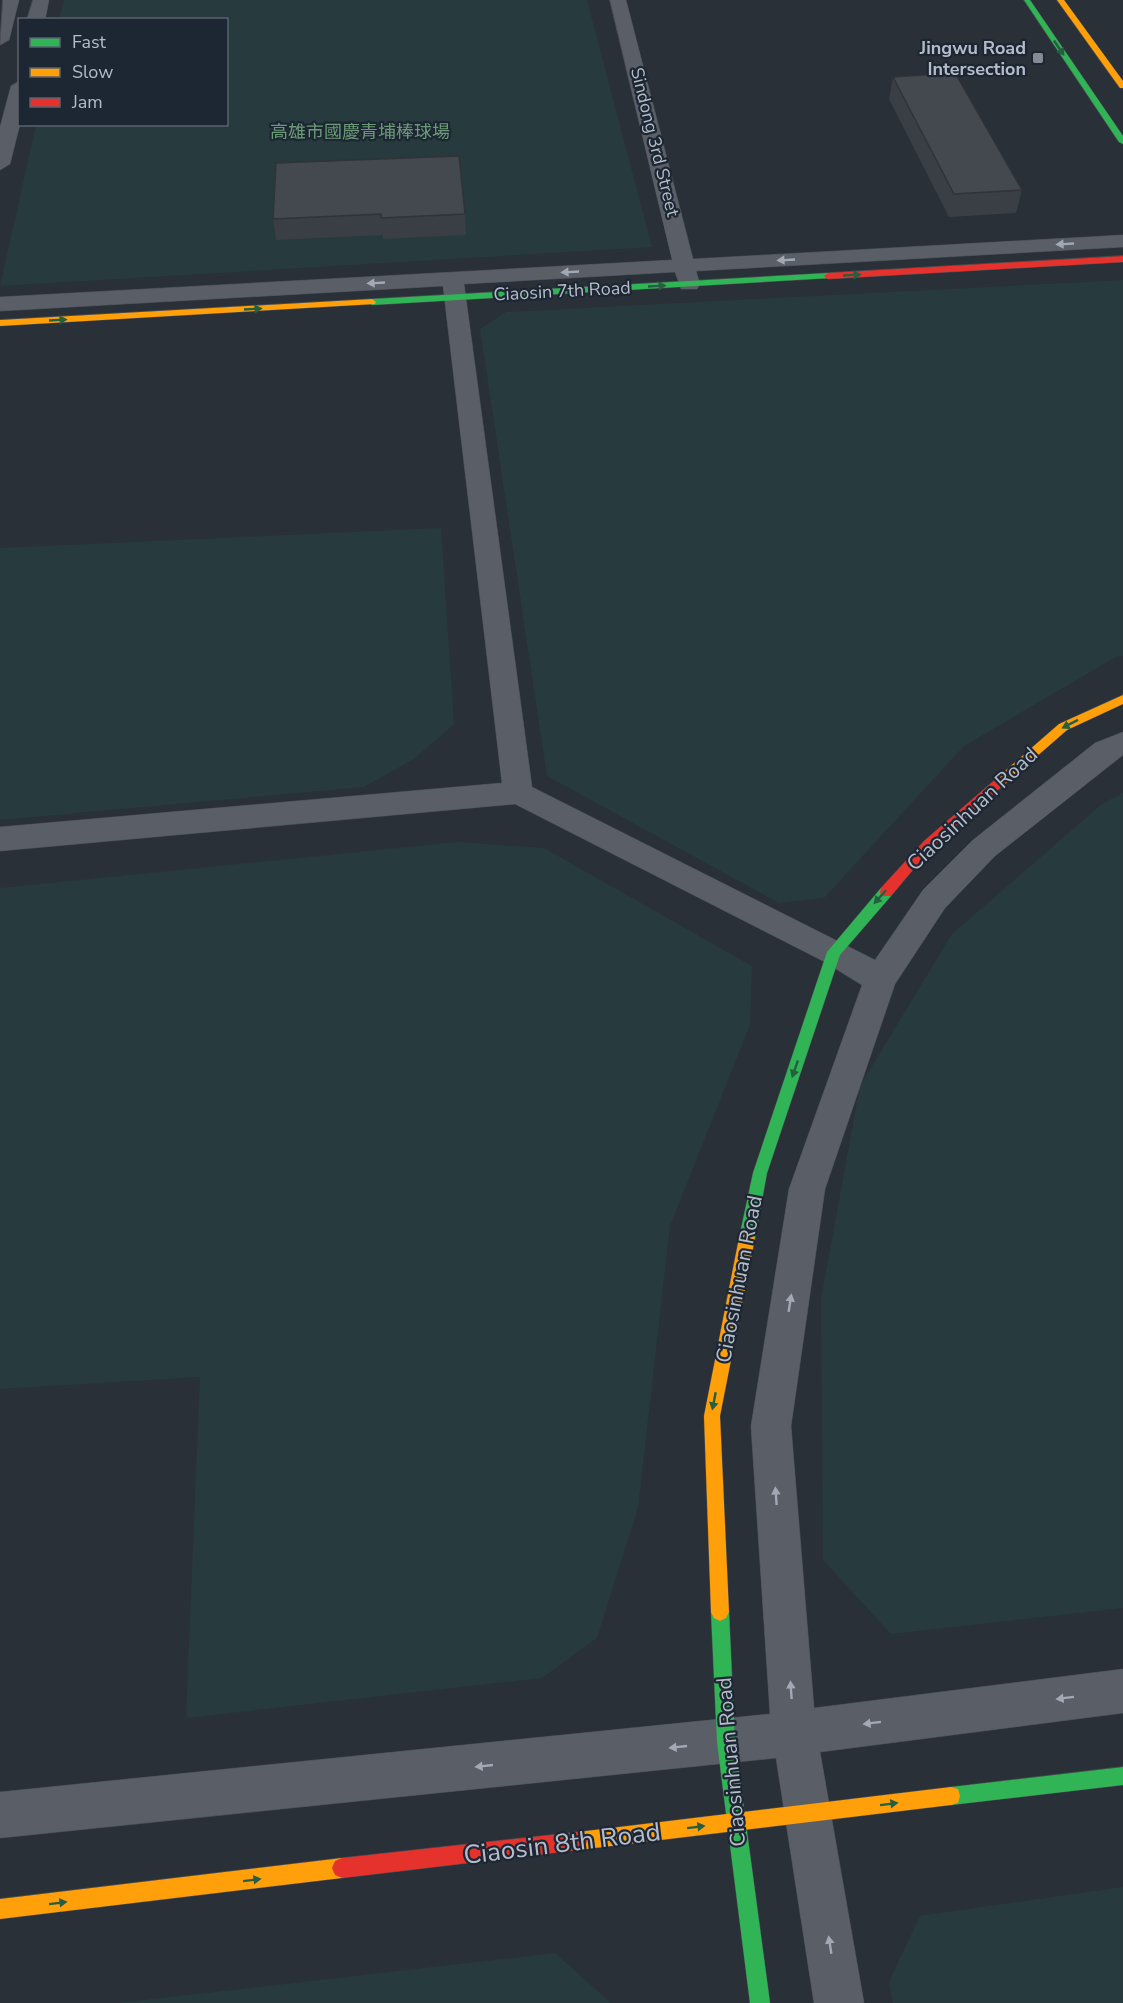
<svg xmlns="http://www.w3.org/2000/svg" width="1123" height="2003" font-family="'Nunito Sans','Noto Sans TC',sans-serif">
	<rect width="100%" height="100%" fill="#2a3038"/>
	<path fill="#273a3e" d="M64,0h523l65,247 -652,39 36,-161 190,-1v-104l-167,-1z
		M1123,280v376l-7,1 -152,89 -140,152 -45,5 -232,-127 -67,-447 26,-17z
		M441,528l13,196 -40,35 -50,28 -364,33v-272z
		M1123,793v815l-232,26 -68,-74 -2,-261 39,-213 92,-152 151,-131z
		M458,842l86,6 208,118 -2,59 -80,201 -32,282 -41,130 -55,40 -356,40 14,-341 -200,12v-501z
		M1123,1887v116h-230l-4,-21 31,-66z
		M555,1953l56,50h-493z"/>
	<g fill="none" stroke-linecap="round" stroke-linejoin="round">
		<g stroke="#484c53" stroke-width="1">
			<path id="street" d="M3,0h16l-10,40 -9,5z
				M33,0h16l-4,20h-18z
				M610,0h16l67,259 430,-24v12l-427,24 4,13 -3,5h-16l-6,-17 -211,12 68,503 343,173 48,-70 50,-50 122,-97 28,-11v23l-128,101 -50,52 -50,76 -70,205 -34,237 23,282 309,-39v44l-303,39 44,251h-50l-38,-245 -776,80v-46l770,-78 -19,-288 38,-237 73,-204 -39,-24 -308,-157 -515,47v-24l502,-44 -59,-497 -443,25v-14l672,-37z
				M20,81v43l-10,40 -10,6v-43l11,-41z"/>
		</g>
		<g stroke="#484c53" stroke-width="1">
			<path id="fast" d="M1024,0h6l93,136v8l-4,-2z
				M828,273l3,1v4l-459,27 -4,-3 4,-3z
				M886,887l6,5 -1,4 -51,59 -73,218 -12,65 -3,5 -5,2 -5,-2 -3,-5 14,-65 74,-221 54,-64z
				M720,1603l6,3 3,6 6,130 35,261h-20l-33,-261 -6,-130 3,-6z
				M1123,1767v18l-172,20 -7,-2 -2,-7 2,-7 7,-2z"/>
		</g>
		<g stroke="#484c53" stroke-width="1">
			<path id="slow" d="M1057,0h7l59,81v7h-3z
				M372,299l4,3 -1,2 -375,22v-6z
				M1123,695v9l-56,26 -62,54h-8l-2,-3 2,-3 62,-54z
				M747,1231l5,2 3,5 -35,178 9,196 -3,6 -6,3 -6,-3 -3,-6 -7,-196 35,-178 3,-5z
				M951,1787l7,2 2,7 -2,7 -7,2 -373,45 -7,-2 -2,-7 2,-7 7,-2z
				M342,1858l7,3 3,7 -3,7 -7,3 -342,41v-20z"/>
		</g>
		<g stroke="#484c53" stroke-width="1">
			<path id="jam" d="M1123,256v6l-295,17 -4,-3 4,-3z
				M1001,776l6,5 -2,3 -73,63 -41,49h-10l-1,-4 1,-4 43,-47 73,-63z
				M578,1832l7,2 2,7 -2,7 -7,2 -236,28 -7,-3 -3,-7 3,-7 7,-3z"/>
		</g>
		<use href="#street" fill="#5a5e66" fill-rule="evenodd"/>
		<use href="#fast" fill="#30b455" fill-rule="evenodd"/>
		<use href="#slow" fill="#ff9f0a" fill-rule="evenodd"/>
		<use href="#jam" fill="#e5322d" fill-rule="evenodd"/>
	</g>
	<path fill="#3a3f45" d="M893,77l129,113 -6,23 -67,4 -60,-118z
		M276,163l189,51 1,21 -83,4v-4l-107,5 -3,-21z"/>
	<path fill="#444950" stroke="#303338" stroke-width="1.5" d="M955,73l67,117 -68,4 -61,-117z
		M459,156l6,58 -84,4v-4l-108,5 3,-56z"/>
	<defs><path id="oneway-solid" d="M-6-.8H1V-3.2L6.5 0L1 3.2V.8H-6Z" transform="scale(1.5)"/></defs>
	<g fill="#255f41">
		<use href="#oneway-solid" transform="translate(1059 48) rotate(56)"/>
		<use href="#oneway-solid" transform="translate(852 275) rotate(-3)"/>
		<use href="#oneway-solid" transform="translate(657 286) rotate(-3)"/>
		<use href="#oneway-solid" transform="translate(253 309) rotate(-3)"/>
		<use href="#oneway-solid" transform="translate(58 320) rotate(-3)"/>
		<use href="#oneway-solid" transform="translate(1070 724) rotate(153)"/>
		<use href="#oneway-solid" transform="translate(880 897) rotate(132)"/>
		<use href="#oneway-solid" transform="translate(795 1069) rotate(109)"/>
		<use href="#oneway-solid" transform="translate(714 1401) rotate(101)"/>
		<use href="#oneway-solid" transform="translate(889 1804) rotate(-7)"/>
		<use href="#oneway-solid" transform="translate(696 1827) rotate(-7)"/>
		<use href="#oneway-solid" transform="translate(252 1880) rotate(-7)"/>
		<use href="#oneway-solid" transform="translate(58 1903) rotate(-7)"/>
	</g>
	<g fill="#a2a9b5">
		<use href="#oneway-solid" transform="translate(1065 244) rotate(177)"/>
		<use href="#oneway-solid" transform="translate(786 260) rotate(177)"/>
		<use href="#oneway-solid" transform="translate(570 272) rotate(177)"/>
		<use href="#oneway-solid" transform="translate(376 283) rotate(177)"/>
		<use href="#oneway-solid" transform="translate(790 1303) rotate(-81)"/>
		<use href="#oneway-solid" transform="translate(776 1496) rotate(-94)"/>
		<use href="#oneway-solid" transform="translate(791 1690) rotate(-94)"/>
		<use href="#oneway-solid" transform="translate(1065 1698) rotate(173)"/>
		<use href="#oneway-solid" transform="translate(872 1723) rotate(173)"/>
		<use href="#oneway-solid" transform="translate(678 1747) rotate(174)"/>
		<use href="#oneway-solid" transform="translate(484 1766) rotate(174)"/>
		<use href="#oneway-solid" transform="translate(830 1945) rotate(-99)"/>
	</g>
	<rect fill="#848b96" stroke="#1d2633" stroke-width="2" x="1032" y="52" width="12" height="12" rx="3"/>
	<g text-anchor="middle" stroke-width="4.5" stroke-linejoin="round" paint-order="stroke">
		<g font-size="18" font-weight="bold" fill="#b4bcc9" stroke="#1d2633" text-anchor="end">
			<text x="1026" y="54">Jingwu Road<tspan x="1026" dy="21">Intersection</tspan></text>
		</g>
		<g font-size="18" fill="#6b9a76" stroke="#1d2633">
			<text x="360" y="138">高雄市國慶青埔棒球場</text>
		</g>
		<g font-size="18" fill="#b4bcc9" stroke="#1d2633">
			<text transform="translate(655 142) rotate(76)" y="6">Sindong 3rd Street</text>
			<text transform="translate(562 291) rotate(-3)" y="6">Ciaosin 7th Road</text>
		</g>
		<g font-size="21" fill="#b4bcc9" stroke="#1d2633">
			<text transform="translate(972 809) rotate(-43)" y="7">Ciaosinhuan Road</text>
			<text transform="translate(739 1279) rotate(-79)" y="7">Ciaosinhuan Road</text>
			<text transform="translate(731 1762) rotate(-95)" y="7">Ciaosinhuan Road</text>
		</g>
		<g font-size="26" fill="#b4bcc9" stroke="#1d2633">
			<text transform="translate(562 1843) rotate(-7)" y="9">Ciaosin 8th Road</text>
		</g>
	</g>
	<rect x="18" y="18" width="210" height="108" fill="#1d2633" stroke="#59626f" stroke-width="1.5"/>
	<rect x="30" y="38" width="30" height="9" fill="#30b455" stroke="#59626f" stroke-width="1.5"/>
	<text x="72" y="48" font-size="18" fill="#b4bcc9">Fast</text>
	<rect x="30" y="68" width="30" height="9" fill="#ff9f0a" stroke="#59626f" stroke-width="1.5"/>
	<text x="72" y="78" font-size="18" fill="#b4bcc9">Slow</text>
	<rect x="30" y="98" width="30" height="9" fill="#e5322d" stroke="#59626f" stroke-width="1.5"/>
	<text x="72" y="108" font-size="18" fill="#b4bcc9">Jam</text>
</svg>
